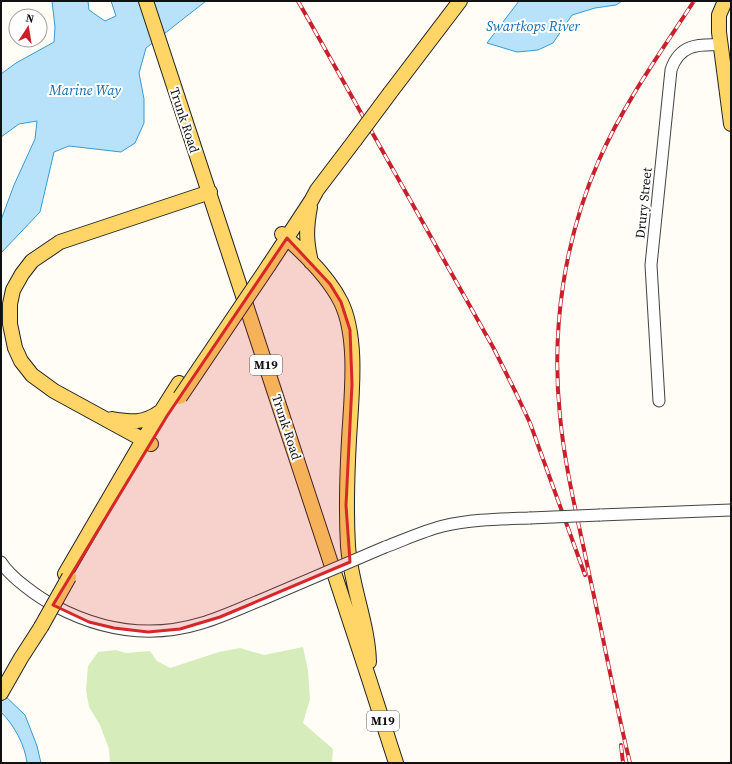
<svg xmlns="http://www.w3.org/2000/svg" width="732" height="764" font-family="'Source Serif 4',serif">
	<rect width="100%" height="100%" fill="#fffdf5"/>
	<path fill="#d6edbb" d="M303,647l5,24 2,28 -7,24 30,26 -1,14h-222l-1,-14 -9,-24 -11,-18 -3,-17 2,-24 10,-14 18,-2 10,3 24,-2 7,10 13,7 49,-16 21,-4 24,7z"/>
	<path fill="#b7e2f9" stroke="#3a9ad4" d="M52,1h36l1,9 16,11 11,-5 -5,-15h95l-60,47 -7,25 5,26v24l-9,20 -14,9 -52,-6 -15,6 -14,60 -39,41v-33l13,-35 21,-46 2,-18 -18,3 -18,13v-63l15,-11 38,-21 1,-15z
		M519,1h103l-6,4 -21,3 -23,7 -19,28 -15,7 -21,2 -30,-9z
		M1,692l24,23 12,31 4,17h-14c-2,-18 -13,-38 -26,-51z"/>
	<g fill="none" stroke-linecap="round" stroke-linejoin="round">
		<g stroke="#444" stroke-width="13">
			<path id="minor" d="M659,401l-8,-136 20,-195c8,-25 26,-26 49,-25
				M600,515l131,-5
				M385,547c19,-7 38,-16 58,-21 28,-7 58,-7 87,-8
				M1,562c9,15 38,36 54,44 47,25 95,33 147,17 20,-6 39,-15 59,-23"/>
		</g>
		<g stroke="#222" stroke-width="16">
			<path id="major" d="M146,1l223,678 27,84
				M725,1l-6,14v17l12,92
				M390,93l70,-92
				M310,207c-4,22 -4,33 1,55
				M282,234c22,19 46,42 59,68 18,37 10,98 8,138 -2,36 -3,71 -1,106 3,40 20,77 21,116
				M269,265l42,-64 6,-11 38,-50
				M112,419c19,3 31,5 48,-7
				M151,444l-97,-53 -22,-16 -11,-14 -6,-13 -5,-24v-20l3,-14 9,-16 10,-13 28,-19 150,-50
				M65,574l78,-134 36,-57
				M1,693l20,-35 20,-31"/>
		</g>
		<use href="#minor" stroke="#fff" stroke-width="11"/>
		<use href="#major" stroke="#fed566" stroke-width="14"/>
		<g stroke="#c9212c" stroke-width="4">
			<path id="rail" d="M298,1l195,346 23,46 14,30 55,152
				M621,745l2,18
				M630,763c-15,-61 -26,-123 -40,-185 -11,-54 -25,-108 -30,-162 -9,-87 4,-176 39,-256 25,-57 62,-108 95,-159"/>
		</g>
		<use href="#rail" stroke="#fff" stroke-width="2.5" stroke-dasharray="8" stroke-linecap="butt"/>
		<g stroke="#444" stroke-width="13" stroke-linecap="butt">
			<path id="minor-bridge" d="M530,518l70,-3
				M261,600l124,-53"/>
		</g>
		<g stroke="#222" stroke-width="16" stroke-linecap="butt">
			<path id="major-bridge" d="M355,140l35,-47
				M180,397l89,-132
				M41,627l28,-50"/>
		</g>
		<use href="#minor-bridge" stroke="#fff" stroke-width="11"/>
		<use href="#major-bridge" stroke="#fed566" stroke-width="14"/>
	</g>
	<path fill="#d62828" fill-opacity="0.2" stroke="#d62828" stroke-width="3" stroke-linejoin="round" d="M287,238l43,46 11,18 9,28 2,54 -6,121 4,57 -130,55 -40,12 -32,3 -34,-4 -25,-6 -36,-17 114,-189z"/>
	<g text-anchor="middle" stroke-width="4" stroke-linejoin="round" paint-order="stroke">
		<g fill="#fff" stroke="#585858" stroke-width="1">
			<rect x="250" y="355" width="32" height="20" rx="3"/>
			<rect x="367" y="711" width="32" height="20" rx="3"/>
		</g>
		<g font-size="12" font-weight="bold" fill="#111">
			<text x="266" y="369">M19</text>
			<text x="383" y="725">M19</text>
		</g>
		<g font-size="13" fill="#111" stroke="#fff">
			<text transform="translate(185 120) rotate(72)" y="5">Trunk Road</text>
			<text transform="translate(643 203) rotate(-84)" y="5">Drury Street</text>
			<text transform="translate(287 427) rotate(72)" y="5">Trunk Road</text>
		</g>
		<g font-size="14" font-style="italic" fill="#126cab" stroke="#fff">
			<text x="533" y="31">Swartkops River</text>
			<text x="85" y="95">Marine Way</text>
		</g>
	</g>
	<rect width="732" height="764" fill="none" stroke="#111111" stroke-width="4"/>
	<g transform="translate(28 28) rotate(12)"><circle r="19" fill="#ffffff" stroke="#a0a0a0"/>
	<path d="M0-3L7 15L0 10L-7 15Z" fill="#c9212c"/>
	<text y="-6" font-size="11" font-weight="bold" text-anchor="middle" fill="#111111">N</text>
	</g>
</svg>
